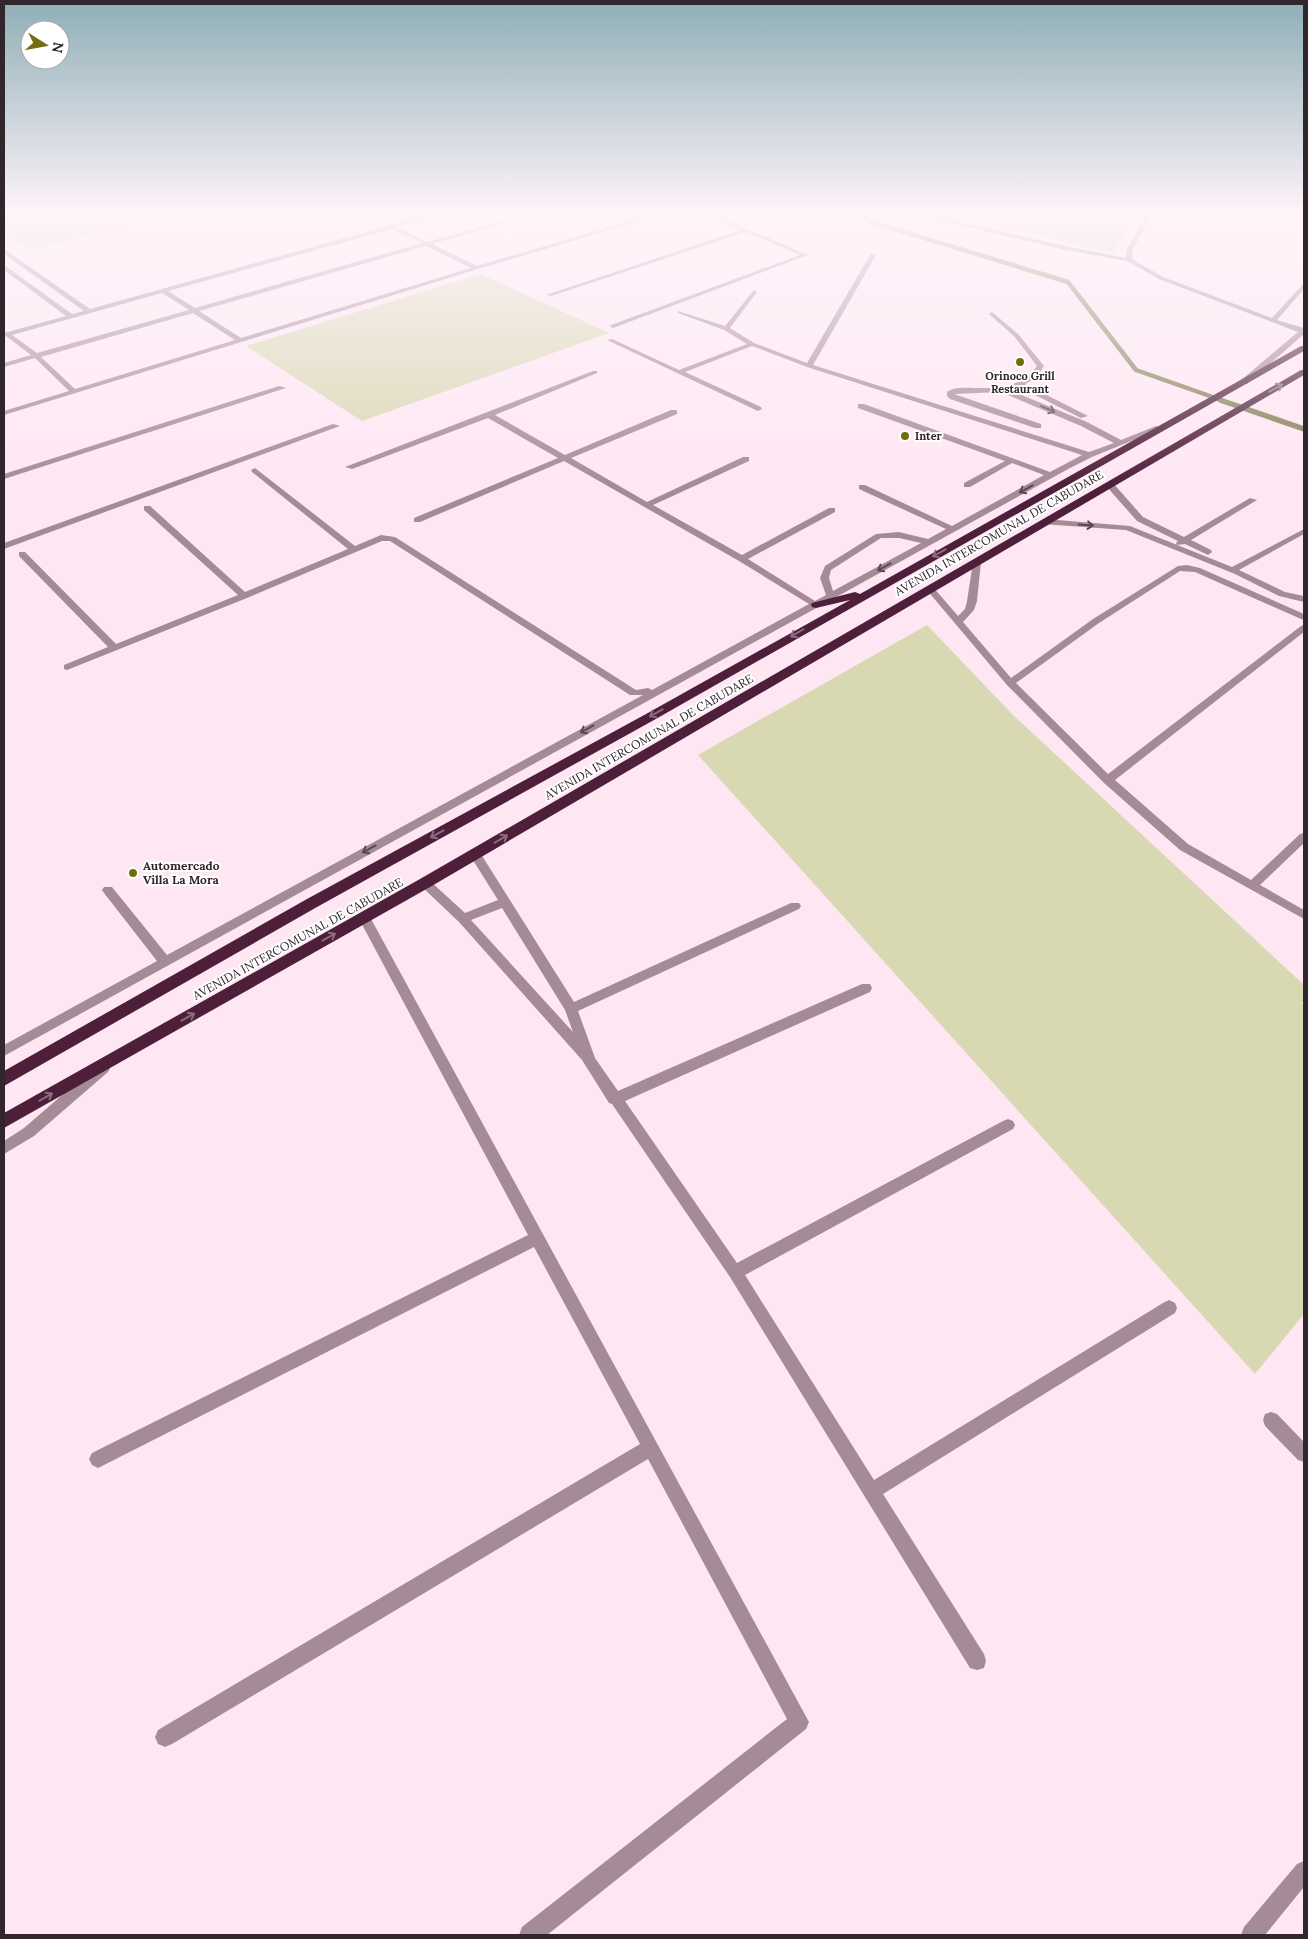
<svg xmlns="http://www.w3.org/2000/svg" width="1308" height="1939" font-family="Lora,serif">
	<rect width="100%" height="100%" fill="#fee7f3"/>
	<path fill="#d8d8b3" d="M4,213h173l-146,37 -27,-18z
		M942,213h196l-25,40z
		M481,274l128,59 -247,88 -116,-75z
		M927,625l85,89 292,271v16l-3,2 3,2v309l-49,60 -557,-619z"/>
	<g fill="none" stroke-linecap="round" stroke-linejoin="round">
		<path stroke="#848058" stroke-width="4.5" d="M854,213l21,10 193,59 68,88 88,31"/>
		<path stroke="#848058" stroke-width="5.5" d="M1220,400l84,29"/>
		<path fill="#a58b98" fill-rule="evenodd" d="M434,213h10l-47,14 30,15 81,-22v2l-76,22 45,22 181,-53h10l-190,56 -474,146v-4l65,-20 -34,-33 -31,9v-4l27,-8 -25,-19 -2,1v-4l62,-17 -62,-46v-5l68,49 12,-3 -80,-57v-5l86,60zM392,229l30,14 -227,65 -27,-17zM426,246l45,22 -230,70 -42,-27zM162,293l27,17 -152,43 -25,-18zM193,313l42,27 -160,49 -34,-32z
			M702,213h8l98,42 -195,73 -3,-2 1,-1 189,-70 -54,-23 -195,64 -5,-1 195,-65z
			M927,213h7l5,4 126,29 61,12 1,-9 20,-36h6l-20,36 -1,10 31,18 109,41 32,-35v6l-27,31 27,8v6l-57,50h-6v-4l57,-48 -139,-53 -32,-18 -62,-11 -128,-30z
			M873,253l3,2 -63,110 276,87 25,-9 -33,-17 -80,-34 -47,2 87,30v4h-6l-85,-29 -3,-3v-4c14,-13 63,11 90,-26l-23,-30 -24,-21 -1,-1 3,-2 26,22 26,32 -7,11 -12,7 63,32 -7,2 -62,-31 -10,3 78,32 34,18 35,-14 7,2 -71,29 -22,11 -1066,588v-11l153,-84 -53,-68 -2,-3 2,-3h8l55,68 476,-260h-13l-240,-154h-8l-135,57 -180,72 -3,-1v-4l44,-18 -89,-91v-4h6l91,92 122,-49 -94,-85v-4h6l95,86 103,-43 -96,-77 -1,-2 4,-2 100,78 26,-11 14,2 241,153 12,-2 4,2 157,-86 -70,-43 -175,-100 -144,61h-6v-4l144,-60 -70,-40 -136,51 -7,-2 248,-96h4v2l-102,42 70,40 106,-45h6v4l-106,44 76,44 96,-45h6v4l-96,44 89,50 87,-47h6v4l-87,47 67,42 11,-6 -6,-17 5,-12 51,-32 23,-2 29,7 18,-10 -87,-40v-4h6l87,41 92,-51 -32,-12 -42,24h-6v-4l41,-22 -147,-53v-4h6l186,68 32,-17 -275,-88 -55,-21 -67,26 76,35 1,2 -4,2 -151,-71 5,-1 67,31 68,-26 -23,-14 -46,-17v-2l47,15 29,-36 3,2 -27,36 24,15 53,20 63,-108zM881,538h18l22,5 -88,48 -4,-13 2,-8z
			M279,386l7,2 -282,91v-5z
			M333,424l7,2 -336,123v-6z
			M1107,483h6l30,34 41,20 66,-39 7,2 -66,40 20,10 1,2 -4,3 -23,-11 -8,1 -1,-2 2,-2 -41,-20 -30,-34z
			M1045,519l85,7 102,41 72,-38v5l-65,36 46,22 19,4v6l-25,-6 -44,-22 -109,-44 -84,-6v-4z
			M977,559l4,3 -4,39 -3,9 -11,12 48,56 82,-59 85,-53 9,-1 13,3 104,46v6l-3,-1 -106,-47 -15,-1 -81,52 -83,60 92,91 193,-148 3,-1v7l-189,148 73,64 63,36 49,-46 4,-1v10l-44,42 44,25v9l-124,-69 -76,-67 -97,-98 -81,-96 4,-3 3,1 25,29 7,-7 2,-8 6,-39z
			M475,850l4,1 95,151 217,-99h8l2,3 -2,3 -221,102 17,47 23,33 244,-107h8l2,4 -2,4 -245,109 112,162 266,-142 5,-2 5,2 2,4 -2,4 -268,146 129,205 289,-177 6,-3 6,3 2,5 -2,5 -292,181 101,160 2,7 -2,7 -7,2 -7,-2 -240,-391 -118,-173 -3,-1 -27,-43 -123,-138 -38,-36 -2,-3 2,-3h8l36,33 33,-13 -29,-46zM502,908l63,102 8,22 -102,-112z
			M364,913l6,4 439,805 -3,7 -259,206h-28l3,-8 265,-208 -139,-260 -476,285 -7,3 -7,-3 -3,-7 3,-7 482,-286 -106,-197 -430,218 -6,3 -6,-3 -3,-6 3,-6 436,-218 -170,-318z
			M103,1062l5,2 2,4 -2,4 -74,64 -30,18v-13l20,-13 74,-64z
			M1271,1412l6,2 27,28v20l-6,-2 -33,-34 -2,-6 2,-6z
			M1304,1861v26l-39,48h-24l3,-8 53,-63z"/>
		<path fill="#4e1f3b" fill-rule="evenodd" d="M1301,346h3v5l-650,369 -337,187 -313,179v-15l303,-172 339,-185 204,-114 -34,8 -4,-1 -1,-2 1,-2 43,-11 5,2z
			M1301,370h3v5l-874,512 -426,241v-15l416,-234z"/>
	</g>
	<defs><path id="oneway-shaft" d="M-6 0H5M1.5-3L5.5 0L1.5 3" fill="none" stroke-width="1.6" stroke-linecap="round" stroke-linejoin="round" transform="scale(1.25)"/></defs>
	<g stroke="#8c6d80">
		<use href="#oneway-shaft" transform="translate(1276 388) rotate(-30)"/>
		<use href="#oneway-shaft" transform="translate(939 553) rotate(151)"/>
		<use href="#oneway-shaft" transform="translate(797 633) rotate(150)"/>
		<use href="#oneway-shaft" transform="translate(656 713) rotate(151)"/>
		<use href="#oneway-shaft" transform="translate(437 834) rotate(151)"/>
		<use href="#oneway-shaft" transform="translate(501 839) rotate(-30)"/>
		<use href="#oneway-shaft" transform="translate(329 937) rotate(-29)"/>
		<use href="#oneway-shaft" transform="translate(188 1017) rotate(-29)"/>
		<use href="#oneway-shaft" transform="translate(46 1097) rotate(-30)"/>
	</g>
	<g stroke="#594951">
		<use href="#oneway-shaft" transform="translate(1048 409) rotate(23)"/>
		<use href="#oneway-shaft" transform="translate(1026 489) rotate(151)"/>
		<use href="#oneway-shaft" transform="translate(1086 525) rotate(4)"/>
		<use href="#oneway-shaft" transform="translate(884 567) rotate(151)"/>
		<use href="#oneway-shaft" transform="translate(587 729) rotate(151)"/>
		<use href="#oneway-shaft" transform="translate(369 849) rotate(151)"/>
	</g>
	<linearGradient id="sky" x2="0" y2="1"><stop stop-color="#8eaeb6"/><stop offset="0.44" stop-color="#fff4fa"/><stop offset="1" stop-color="#fff4fa" stop-opacity="0"/></linearGradient>
	<rect width="1308" height="485" fill="url(#sky)"/>
	<g fill="#726e0e" stroke="#fff" stroke-width="2">
		<circle cx="1020" cy="362" r="5"/>
		<circle cx="905" cy="436" r="5"/>
		<circle cx="133" cy="873" r="5"/>
	</g>
	<g text-anchor="middle" stroke-width="4" stroke-linejoin="round" paint-order="stroke">
		<g font-size="11" font-weight="bold" fill="#30262b" stroke="#fff">
			<text x="1020" y="380">Orinoco Grill<tspan x="1020" dy="13">Restaurant</tspan></text>
			<text x="915" y="440" text-anchor="start">Inter</text>
		</g>
		<g font-size="12" fill="#30262b" stroke="#fff">
			<text transform="translate(999 533) rotate(-30)" y="4">AVENIDA INTERCOMUNAL DE CABUDARE</text>
			<text transform="translate(649 737) rotate(-30)" y="4">AVENIDA INTERCOMUNAL DE CABUDARE</text>
			<text transform="translate(298 939) rotate(-29)" y="4">AVENIDA INTERCOMUNAL DE CABUDARE</text>
		</g>
		<g font-size="12" font-weight="bold" fill="#30262b" stroke="#fff" text-anchor="start">
			<text x="143" y="870">Automercado<tspan x="143" dy="14">Villa La Mora</tspan></text>
		</g>
	</g>
	<rect width="1308" height="1939" fill="none" stroke="#30262b" stroke-width="10"/>
	<g transform="translate(45 45) rotate(101)"><circle r="24" fill="#ffffff" stroke="#aca8aa"/>
	<path d="M0-4L9 19L0 12L-9 19Z" fill="#726e0e"/>
	<text y="-8" font-size="14" font-weight="bold" text-anchor="middle" fill="#30262b">N</text>
	</g>
</svg>
